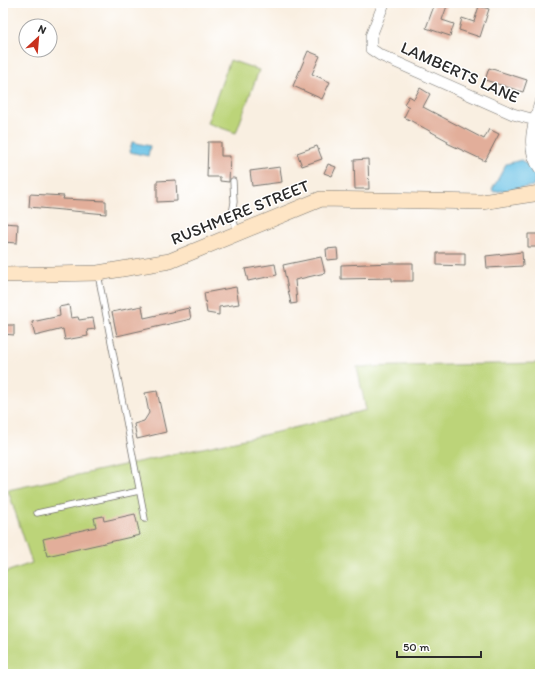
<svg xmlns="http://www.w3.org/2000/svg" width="543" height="677" font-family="Itim,sans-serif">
	<rect width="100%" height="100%" fill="#fff"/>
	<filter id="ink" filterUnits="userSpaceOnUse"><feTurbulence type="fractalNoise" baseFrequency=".025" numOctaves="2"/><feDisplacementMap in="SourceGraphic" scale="8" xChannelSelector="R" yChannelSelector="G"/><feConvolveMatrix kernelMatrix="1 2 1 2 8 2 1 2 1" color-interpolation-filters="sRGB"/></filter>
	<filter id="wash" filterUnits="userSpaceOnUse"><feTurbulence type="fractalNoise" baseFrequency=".012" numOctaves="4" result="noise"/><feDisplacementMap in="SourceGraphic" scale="16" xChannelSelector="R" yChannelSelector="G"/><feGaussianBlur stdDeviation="0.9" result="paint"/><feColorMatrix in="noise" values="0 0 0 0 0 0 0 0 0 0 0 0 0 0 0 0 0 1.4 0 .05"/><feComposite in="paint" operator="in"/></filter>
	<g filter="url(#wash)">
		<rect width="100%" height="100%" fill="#f9efe1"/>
		<path fill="#bcd479" stroke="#748052" d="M230,60l29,10 -23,63 -29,-10z
			M540,363v311h-537v-101l29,-10 -24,-73 269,-58 89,-22 -9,-43z"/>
		<path fill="#67c1e5" stroke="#497688" d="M132,142l18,4 -2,10 -18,-4z
			M521,160l15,10 -2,16 -40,6 -2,-2 14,-26z"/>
		<g id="blocks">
			<path fill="#e2ae9a" d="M435,3h13l-6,17 12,4 -4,12 -24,-8z
				M479,6l10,3 -9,28 -21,-7 3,-12 12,4z
				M308,51l12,5 -8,18 18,8 -8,17 -29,-13z
				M489,68l38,12 -4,12 -38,-12z
				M420,88l10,6 -7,13 61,32 5,-10 10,5 -14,27 -38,-18 1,-2 -44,-24 5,-10 -5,-3 5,-8 5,3z
				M208,142h13v14h9l-1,26 -9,-1v-4h-13z
				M317,146l5,13 -20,7 -5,-13z
				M368,159l1,30h-14l-1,-29z
				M328,164l8,3 -4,9 -8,-3z
				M280,167l2,15 -30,4 -2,-15z
				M176,180l1,21 -20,1v-21z
				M30,194l34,2 -1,3 43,2v13l-77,-7z
				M3,223l15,1 -1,19 -14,-1z
				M528,234h12v13h-12z
				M337,248l1,11 -11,1 -1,-11z
				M522,252l1,14 -36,2 -1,-12z
				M437,253h28v13l-28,-1z
				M321,257l4,16 -30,7 2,23 -6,1 -8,-39z
				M392,263h21v18h-21v-3l-51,1v-14z
				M275,264l2,11 -29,6 -3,-12z
				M236,287l3,17 -20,3v8l-12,-2 -3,-20z
				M69,305l2,13 7,-1 1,3 14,-2 2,11 -8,1 1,6 -23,4 -2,-11 -28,7 -3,-14 28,-6 -1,-9z
				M142,306l2,12 45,-10 2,11 -74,17 -5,-24z
				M3,325h11v10l-11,-1z
				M157,391l9,41 -29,7 -3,-15 10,-3 5,-8 -4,-20z
				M135,514l5,21 -93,21 -4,-17 53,-12 -2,-9 9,-2 1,5z"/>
		</g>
	</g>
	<g filter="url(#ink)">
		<use href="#blocks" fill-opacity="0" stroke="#73706b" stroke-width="1"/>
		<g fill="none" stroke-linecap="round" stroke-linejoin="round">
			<g stroke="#73706b" stroke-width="7">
				<path id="lane" d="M233,181l1,21 -2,12 5,18
					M98,274l47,245
					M37,513l102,-22"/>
			</g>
			<g stroke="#73706b" stroke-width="12">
				<path id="street" d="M384,3l-13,33v13l9,6 133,59 22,6
					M540,103c-7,21 -15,46 0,66"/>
			</g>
			<g stroke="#73706b" stroke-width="16">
				<path id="secondary" d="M3,275l95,-2 72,-12 151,-62 161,3 58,-9"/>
			</g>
			<use href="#lane" stroke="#fff" stroke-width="5.5"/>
			<use href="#street" stroke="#fff" stroke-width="11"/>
			<use href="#secondary" stroke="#fee5c5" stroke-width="15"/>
		</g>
	</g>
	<g text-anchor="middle" stroke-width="3" stroke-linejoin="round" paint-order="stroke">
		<g font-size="17" fill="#2b2b2b" stroke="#fff">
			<text transform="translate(460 72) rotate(24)" y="6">LAMBERTS LANE</text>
			<text transform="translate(240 212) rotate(-22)" y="6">RUSHMERE STREET</text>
		</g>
	</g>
	<rect width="543" height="677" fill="none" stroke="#fff" stroke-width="16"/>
	<g transform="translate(38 38) rotate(26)"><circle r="19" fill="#ffffff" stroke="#aaaaaa"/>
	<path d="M0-3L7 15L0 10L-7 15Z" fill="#c8321e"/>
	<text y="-6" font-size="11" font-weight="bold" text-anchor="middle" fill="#2b2b2b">N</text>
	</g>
	<path d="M397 651v6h84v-6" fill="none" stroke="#2b2b2b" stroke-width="2"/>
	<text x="403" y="651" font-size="12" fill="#2b2b2b" stroke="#ffffff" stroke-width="3" paint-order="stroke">50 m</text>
</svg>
